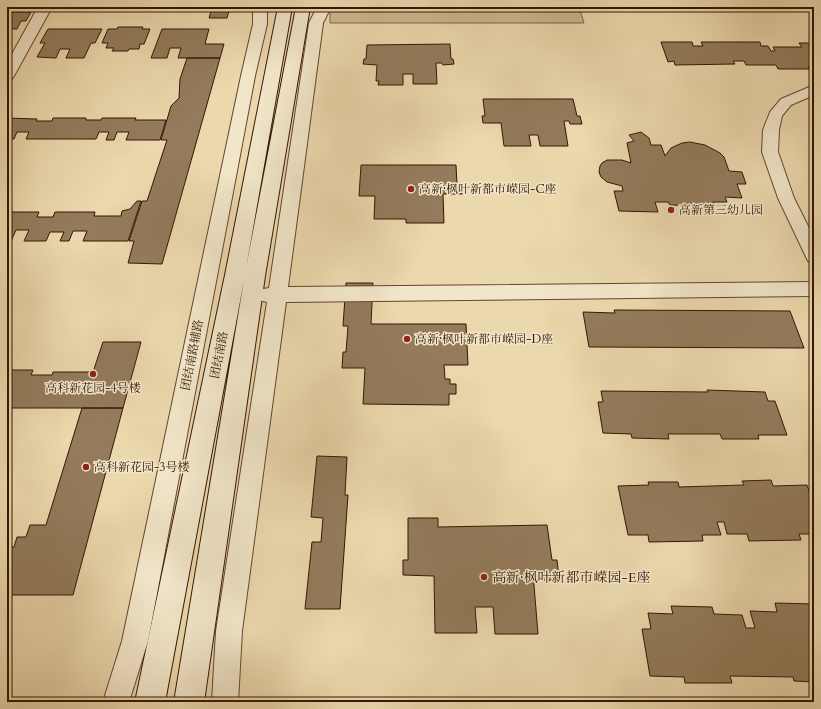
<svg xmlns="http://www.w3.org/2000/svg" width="821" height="709" font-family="Cardo,'Noto Serif SC',serif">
	<rect width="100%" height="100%" fill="#ebd8ad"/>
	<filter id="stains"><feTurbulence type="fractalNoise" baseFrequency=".005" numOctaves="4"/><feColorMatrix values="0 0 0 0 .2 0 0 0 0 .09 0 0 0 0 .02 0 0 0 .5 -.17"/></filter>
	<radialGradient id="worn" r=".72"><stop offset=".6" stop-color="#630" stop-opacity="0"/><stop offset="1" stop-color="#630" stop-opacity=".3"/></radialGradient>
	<path fill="#ccb790" stroke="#80664a" d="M53,7h188v2l-189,-1z
		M334,7h245l5,16h-254v-9z"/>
	<path fill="#937b5b" stroke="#341603" d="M207,7h23l-3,11h-18l2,-7h-5z
		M381,7h34l-1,3z
		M688,7h39l1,2 -21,1 -8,-1 -1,-2z
		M752,7h28l1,2 -22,1 -6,-1z
		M8,12h23l-5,9h-5l-4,8h-10z
		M118,27h25l-1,2h8l-6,15h-4l-1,5h-10l-1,2h-16l2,-3h-8l2,-5h-6l6,-14h9z
		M48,29h54l-7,14h-4l-7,15h-18l4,-9h-10l-4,9 -19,-1 8,-14h-5z
		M162,29h47l-4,15h19l-4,14h-42l3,-10h-11l-3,10h-16z
		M661,42h31l1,4h10l-2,-4h59l1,4h7l3,5h4l-2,-4h29l-3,-4h15v24h-6l1,2h-31l-2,-4h-30l-2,-4h-11l2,3 -60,1 -1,-4 -6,1z
		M450,44l1,15h2l1,5 -11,1 -1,-2h-6l1,21h-24v-10h-10v11h-25l1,-4h-3l1,-16 -14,-1 1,-5h2l1,-14z
		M187,58h33l-58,206 -34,-1 6,-22h-5l13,-40h5l20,-61h-6l10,-34 8,-8 1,-19z
		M483,99h90l4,17h3l2,8h-12l-1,-3h-5l4,25h-28l-2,-11h-9l2,11h-27l-3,-23h-18l-1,-7h3z
		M7,118l30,1 -1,2h16l1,-3h33v2h15l1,-2h34l-1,2h31l-6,20h-34l3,-8h-12l-3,8h-8l3,-8h-10l-3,7h-70l3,-7h-12l-3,7h-7z
		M641,132l8,6 2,7h10l4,11 6,-8 11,-5 8,-1 15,3 15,8 4,4 5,14 13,1 4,12h-9l5,14 -17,-1 2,5h-14l2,4 -45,-1 -2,-3h-13l3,10 -39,-1 -5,-20h9l-1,-5 -15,-4 -6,-5 -2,-5 1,-6 2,-3 5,-3h15l9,3 -4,-20 7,-2 -5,-6z
		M361,165h95l1,20h5v9h-19l1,29h-38v-4h-32l1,-23h-16z
		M137,201h4l-13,40h-45l4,-10h-14l-4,10h-9l4,-9h-14l-4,9h-22l5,-11h-13l-4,9 -1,2h-4v-29h32l-2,5h16l2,-5h40l-1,4h27l1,-5 8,-2z
		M346,283h27l-2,41h95l2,41h-24l1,14h5v5h6v10h-7v11l-86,-1 2,-36h-23l1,-16h3l2,-26h-5z
		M614,310l176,1 14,37 -215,-1 -6,-35 32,1z
		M103,342h38l-18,66h-116v-38h26l-2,5h21l1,-3h40z
		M707,390l58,2 3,9h7l12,34h-29l1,4h-37l-2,-5h-52l1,5 -37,-1 -1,-4 -28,-1 -5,-31h5l-2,-11 107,1z
		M82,408h41l-50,187h-66v-48h7l3,-10h9l4,-12h16z
		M317,456l30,1 -2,38h3l-8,114h-35l7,-67h9l2,-24 -12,-1z
		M771,480l2,6 34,-1 7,19v30h-15l2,6 -52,1 -2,-7h-20l-3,-12h-7l4,13h-19l1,6 -54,1 -1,-7h-20l-10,-49 31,-1 -1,-3h30l1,5 65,-2 -2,-4z
		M408,518h30v9l109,-2 5,35h5l2,17 -6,1 -4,3 -6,-1 -6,-8 -4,1 5,61h-43l-2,-27h-18l2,26h-42l-1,-57 -31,-1v-15h5z
		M775,603l39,1v78l-20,-1 -1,-4 -63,-1 2,7h-47l-1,-6 -34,-1 -8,-47h9l-3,-16 25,1 -2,-8 41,1 2,7 28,1 4,13h9l-5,-17 27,1z"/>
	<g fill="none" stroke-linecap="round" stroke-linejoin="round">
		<g stroke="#62462e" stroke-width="2">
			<path id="minor" d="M38,7h14l-38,69 -2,3 -5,1v-17z
				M253,7h14v17l-12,52 -107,565 -19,61h-26l19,-61 119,-565 12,-52z
				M317,7h14l-8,16 -35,264 526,-5v14l-528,6 -44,329 -4,71h-26l4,-71 51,-329 -10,-2 -2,-5 2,-5 12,-2 40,-265z
				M814,85v10l-23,10 -9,11 -3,14 -1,22 16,46 20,40v25l-6,-2 -30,-63 -16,-46 1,-22 7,-18 11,-13z"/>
		</g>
		<g stroke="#341603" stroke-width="2">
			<path id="secondary" d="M278,7h14l-46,261 50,-261h14l-45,269 -61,426h-30l70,-422 -79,422h-30l90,-427z"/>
		</g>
		<use href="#minor" fill="#f2e6ca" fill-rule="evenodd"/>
		<use href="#secondary" fill="#f2e6ca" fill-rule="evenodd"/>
	</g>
	<g fill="#8f2418" stroke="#f2e6ca" stroke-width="1.5">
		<circle cx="411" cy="189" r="4"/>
		<circle cx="671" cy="210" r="4"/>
		<circle cx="407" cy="339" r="4"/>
		<circle cx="93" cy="374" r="4"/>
		<circle cx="86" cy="467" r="4"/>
		<circle cx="484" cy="577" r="4"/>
	</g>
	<g text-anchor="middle" stroke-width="3" stroke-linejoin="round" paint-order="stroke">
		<g font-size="12" fill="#341603" stroke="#f2e6ca" text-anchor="start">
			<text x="419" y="193">高新·枫叶新都市嵘园-C座</text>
			<text x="679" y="214">高新第三幼儿园</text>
			<text x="415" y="343">高新·枫叶新都市嵘园-D座</text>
			<text x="93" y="392" text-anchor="middle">高科新花园-4号楼</text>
			<text x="94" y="471">高科新花园-3号楼</text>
		</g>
		<g font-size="12" fill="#341603" stroke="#f2e6ca">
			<text transform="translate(192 355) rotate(-79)" y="4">团结南路辅路</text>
			<text transform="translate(219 355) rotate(-79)" y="4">团结南路</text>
		</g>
		<g font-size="14" fill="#341603" stroke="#f2e6ca" text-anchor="start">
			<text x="492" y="582">高新·枫叶新都市嵘园-E座</text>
		</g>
	</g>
	<rect width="821" height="709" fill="none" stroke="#ebd8ad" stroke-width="24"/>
	<rect x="8" y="8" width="805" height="693" fill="none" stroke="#341603" stroke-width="2"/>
	<rect x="12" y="12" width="797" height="685" fill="none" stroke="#341603"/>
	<rect width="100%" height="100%" filter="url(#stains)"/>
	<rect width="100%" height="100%" fill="url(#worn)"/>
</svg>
